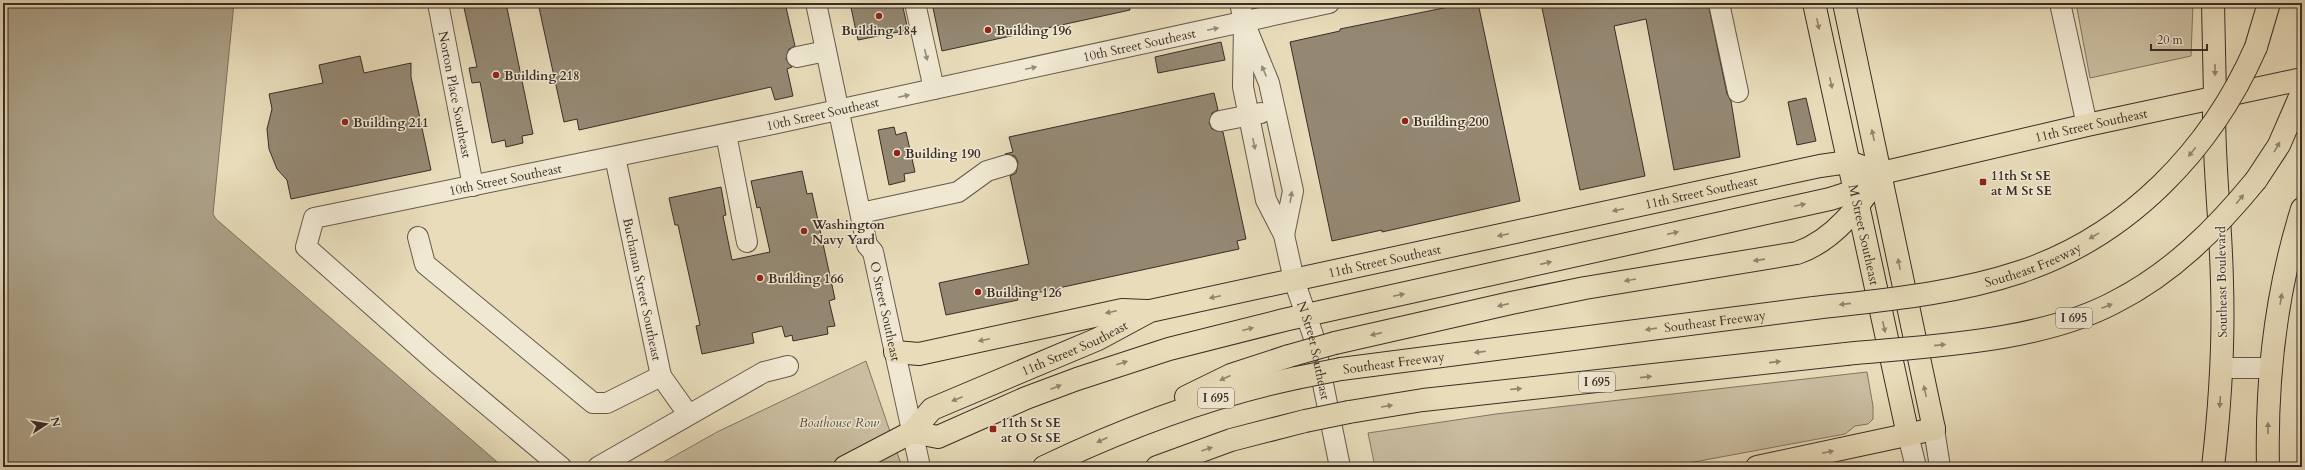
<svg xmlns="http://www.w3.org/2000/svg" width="2305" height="470" font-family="Cardo,serif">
	<rect width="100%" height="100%" fill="#e8dcba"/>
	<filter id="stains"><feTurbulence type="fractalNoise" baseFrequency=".005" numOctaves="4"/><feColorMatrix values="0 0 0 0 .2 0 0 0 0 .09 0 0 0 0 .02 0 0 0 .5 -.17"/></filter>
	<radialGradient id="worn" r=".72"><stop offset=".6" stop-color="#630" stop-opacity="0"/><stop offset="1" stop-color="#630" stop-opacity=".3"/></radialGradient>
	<path fill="#cabea1" stroke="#827664" d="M2076,3h117l-2,53 -101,22z
		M866,361l36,106h-247l62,-35z
		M1867,372l6,34v13l-5,5 -13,2 -10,8 -178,33h-292l-7,-34 128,-19z"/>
	<path fill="#aca188" stroke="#7e7361" d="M3,3h231l-21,211 3,5 287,248h-500z"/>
	<path fill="#948873" stroke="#392e27" d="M463,3h43l27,131 -11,2 1,7 -17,4 -1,-7 -13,3 -12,-61 -8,1 -3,-15 8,-1z
		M538,3h247l10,43 -6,3 -3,10 6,8 -5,2 6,27 -18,4 -4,-13 -192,43 -2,-11 -13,3z
		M850,3h52l6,27 -50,10z
		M932,3h197l1,7 -188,41z
		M1468,3h10l42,198 -138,31v-2l-50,11 -42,-199 50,-11v-2z
		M1541,3h167l19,91 4,7 9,56 -66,13 -28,-151 -32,7 31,150 -65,14z
		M1221,42l4,18 -67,13 -3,-16z
		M360,56l4,17 47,-10v14l20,93 -140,29 -4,-19 -10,-11 -8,-20 -2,-20 5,-20 -3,-15 54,-11 -4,-18z
		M1214,93l4,17 -6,3 -3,10 3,6 11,3 23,107 -9,2 2,8 -222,48 1,3 -72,15 -7,-32 90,-19 -19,-88 6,-3 2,-11 -3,-6 -10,-2 8,-2 -4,-15z
		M1806,98l10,43 -19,4 -9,-43z
		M894,127l2,8 10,-3 9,40 -11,2 1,7 -16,4 -11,-55z
		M802,171l5,23 5,-1 23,106 -6,2 6,25 -8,1 1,7 -35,7 -1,-6 -7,2 -3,-11 -30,7 2,10 -52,11 -6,-28 4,-1 -22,-100h-3l-6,-27 52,-11 5,28 -3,1 9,44 38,-8 -10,-45 -3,1 -6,-27z"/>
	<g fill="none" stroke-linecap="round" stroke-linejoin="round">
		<g stroke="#655a4c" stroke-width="22">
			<g id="minor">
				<path id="s1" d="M438,3l35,183"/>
				<path id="s2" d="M816,3l51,242 6,7 47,215"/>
				<path d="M915,3l19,86"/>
				<path d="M1240,3l4,19 25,61 24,108 -9,44"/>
				<path d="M1719,3l19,89"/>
				<path d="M2060,3l27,122"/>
				<path id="s3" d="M1244,22l-1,65 23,113 18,35 10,45 19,55 27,132"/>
				<path d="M797,57l29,-6"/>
				<path d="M1220,121l41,-8"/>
				<path d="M726,134l21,108"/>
				<path id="s4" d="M615,157l46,219 27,38"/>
				<path d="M861,213l97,-21 29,-21 20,-6"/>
				<path d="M418,237l7,27 168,139h14l54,-27"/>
				<path d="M2222,368h49"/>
				<path d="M1934,429l6,38"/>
				<path d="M1908,435l8,32"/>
				<path id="s5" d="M561,467l-124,-104 -131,-116 8,-29 459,-94 556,-121"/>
				<path d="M598,467l166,-95 24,-6"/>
			</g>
		</g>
		<g stroke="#392e27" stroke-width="24">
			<g id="major">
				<path id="s6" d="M1814,3l94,432"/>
				<path d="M1844,3l90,426"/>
				<path d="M895,352l24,2 203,-44 25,1"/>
				<path id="s7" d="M912,432l26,5 88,-39 51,-19 92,-30 115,-29 546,-121 25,-8 26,-18 22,-5 184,-43 215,-46"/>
				<path id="s8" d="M845,467l67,-35 20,-23 166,-70 52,-28 670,-145 28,-4 33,11"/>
				<path d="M2213,467c7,-61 11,-123 9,-184 -1,-58 -8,-115 -8,-172"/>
				<path d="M2268,467c-2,-87 8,-175 34,-258"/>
			</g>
		</g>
		<g stroke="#392e27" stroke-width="24">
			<g id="highway">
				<path d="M2213,3l2,94"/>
				<path d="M2256,47l13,-44"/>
				<path d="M2256,180l23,-35 23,-53"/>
				<path d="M1335,343l176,-40 74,-15 212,-35c38,-13 62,-47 84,-80"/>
				<path id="s9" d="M1341,369l473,-61"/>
				<path d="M1186,397l45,-22 58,-19"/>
				<path d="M1349,412l74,-12 423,-46"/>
				<path d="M1044,467c81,-39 164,-70 252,-89"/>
				<path d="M1157,467l74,-27 74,-19"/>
				<path d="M1757,467l177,-38"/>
			</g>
		</g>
		<use href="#minor" stroke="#f0e8d2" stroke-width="20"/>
		<use href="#major" stroke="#e8dcba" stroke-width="22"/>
		<use href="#highway" stroke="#e8dcba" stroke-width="22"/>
		<g stroke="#392e27" stroke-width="24" stroke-linecap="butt">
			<g id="highway-bridge">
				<path id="s10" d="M1814,308c69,-8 140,-14 206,-36 108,-36 191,-122 236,-225"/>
				<path d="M1846,354c84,-8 194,-12 269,-52 57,-29 101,-73 141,-122"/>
				<path d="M1289,356l46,-13"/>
				<path d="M1296,378l45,-9"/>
				<path d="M1305,421l44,-9"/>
			</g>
		</g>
		<use href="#highway-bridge" stroke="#e8dcba" stroke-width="22"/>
	</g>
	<defs><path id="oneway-solid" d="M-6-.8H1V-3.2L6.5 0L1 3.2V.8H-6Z"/></defs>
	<g fill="#908570">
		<use href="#oneway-solid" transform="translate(1818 24) rotate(78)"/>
		<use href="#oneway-solid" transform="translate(2215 70) rotate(90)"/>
		<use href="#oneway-solid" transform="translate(1831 83) rotate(78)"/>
		<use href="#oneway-solid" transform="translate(1873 135) rotate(-102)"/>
		<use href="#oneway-solid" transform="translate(2277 147) rotate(-60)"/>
		<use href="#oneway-solid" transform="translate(2192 152) rotate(129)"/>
		<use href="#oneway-solid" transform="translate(2240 199) rotate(-51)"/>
		<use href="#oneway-solid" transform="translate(1800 205) rotate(-12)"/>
		<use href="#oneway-solid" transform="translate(1618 210) rotate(168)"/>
		<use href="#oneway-solid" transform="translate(1673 233) rotate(-13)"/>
		<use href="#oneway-solid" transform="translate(1503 235) rotate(168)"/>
		<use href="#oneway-solid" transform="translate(2094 236) rotate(149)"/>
		<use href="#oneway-solid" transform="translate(1759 260) rotate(172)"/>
		<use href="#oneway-solid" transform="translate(1546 263) rotate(-13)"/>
		<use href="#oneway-solid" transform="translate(1899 264) rotate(-102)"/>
		<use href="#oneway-solid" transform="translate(1630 280) rotate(170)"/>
		<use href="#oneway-solid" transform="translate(1399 295) rotate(-12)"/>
		<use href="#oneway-solid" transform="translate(1215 297) rotate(168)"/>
		<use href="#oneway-solid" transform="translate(2281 299) rotate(-80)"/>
		<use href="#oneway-solid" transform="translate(1845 304) rotate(174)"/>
		<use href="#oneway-solid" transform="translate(1503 305) rotate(167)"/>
		<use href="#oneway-solid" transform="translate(2107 306) rotate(-21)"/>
		<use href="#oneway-solid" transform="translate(1111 312) rotate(168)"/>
		<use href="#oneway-solid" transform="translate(1884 327) rotate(78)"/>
		<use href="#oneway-solid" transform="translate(1248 329) rotate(-14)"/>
		<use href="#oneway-solid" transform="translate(1651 329) rotate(172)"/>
		<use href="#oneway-solid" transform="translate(1376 334) rotate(167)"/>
		<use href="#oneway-solid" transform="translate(984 340) rotate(168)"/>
		<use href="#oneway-solid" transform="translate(1940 345) rotate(-6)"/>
		<use href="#oneway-solid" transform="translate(1480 352) rotate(173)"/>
		<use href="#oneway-solid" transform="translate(1775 362) rotate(-6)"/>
		<use href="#oneway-solid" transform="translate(1122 363) rotate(-17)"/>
		<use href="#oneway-solid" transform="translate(1646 377) rotate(-6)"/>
		<use href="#oneway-solid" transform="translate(1225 378) rotate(156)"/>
		<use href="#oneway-solid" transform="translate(1056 387) rotate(-21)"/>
		<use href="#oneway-solid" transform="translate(1516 389) rotate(-5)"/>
		<use href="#oneway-solid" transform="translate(1925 391) rotate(-102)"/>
		<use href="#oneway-solid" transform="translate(957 399) rotate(157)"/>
		<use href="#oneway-solid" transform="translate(2220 402) rotate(94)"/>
		<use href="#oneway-solid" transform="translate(1387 406) rotate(-9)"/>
		<use href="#oneway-solid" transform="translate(2268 428) rotate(-89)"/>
		<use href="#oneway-solid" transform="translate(1102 440) rotate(156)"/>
		<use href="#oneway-solid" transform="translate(1207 449) rotate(-19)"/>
		<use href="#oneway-solid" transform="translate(1828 452) rotate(-12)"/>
	</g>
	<g fill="#948b7c">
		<use href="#oneway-solid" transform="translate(1213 29) rotate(-12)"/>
		<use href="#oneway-solid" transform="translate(926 55) rotate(77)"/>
		<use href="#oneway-solid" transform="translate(1031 68) rotate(-12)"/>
		<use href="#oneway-solid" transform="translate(1264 71) rotate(-113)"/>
		<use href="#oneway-solid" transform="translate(904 96) rotate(-12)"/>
		<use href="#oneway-solid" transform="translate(1254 144) rotate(78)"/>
		<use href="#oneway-solid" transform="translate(1291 197) rotate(-81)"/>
	</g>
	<g fill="#8f2418" stroke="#f0e8d2" stroke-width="1.5">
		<circle cx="879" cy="16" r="4"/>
		<circle cx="988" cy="30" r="4"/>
		<circle cx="496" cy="75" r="4"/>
		<circle cx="1405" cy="121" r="4"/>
		<circle cx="345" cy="122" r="4"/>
		<circle cx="897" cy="153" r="4"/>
		<rect x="1979" y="178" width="8" height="8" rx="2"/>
		<circle cx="804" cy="231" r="4"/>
		<circle cx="760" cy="278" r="4"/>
		<circle cx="978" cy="292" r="4"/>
		<rect x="989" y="425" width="8" height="8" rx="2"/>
	</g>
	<g text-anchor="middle" stroke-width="3" stroke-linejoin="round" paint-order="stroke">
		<g fill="#f0e8d2" stroke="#70665a" stroke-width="1">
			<rect x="2056" y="308" width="36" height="20" rx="3"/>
			<rect x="1579" y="372" width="36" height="20" rx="3"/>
			<rect x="1198" y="388" width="36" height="20" rx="3"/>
		</g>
		<g font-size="12" font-weight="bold" fill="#392e27">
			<text x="2074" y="322">I 695</text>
			<text x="1597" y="386">I 695</text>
			<text x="1216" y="402">I 695</text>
		</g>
		<g font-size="13" font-weight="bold" fill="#392e27" stroke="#f0e8d2" text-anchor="start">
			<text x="879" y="35" text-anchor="middle">Building 184</text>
			<text x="996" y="35">Building 196</text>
			<text x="504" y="80">Building 218</text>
			<text x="1413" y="126">Building 200</text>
			<text x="353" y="127">Building 211</text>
			<text x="905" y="158">Building 190</text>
			<text x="1991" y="180">11th St SE<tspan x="1991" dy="15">at M St SE</tspan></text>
			<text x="812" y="229">Washington<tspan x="812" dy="15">Navy Yard</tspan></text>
			<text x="768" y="283">Building 166</text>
			<text x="986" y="297">Building 126</text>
			<text x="1001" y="427">11th St SE<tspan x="1001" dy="15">at O St SE</tspan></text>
		</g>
		<g font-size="13" fill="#392e27" stroke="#f0e8d2">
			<text dy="5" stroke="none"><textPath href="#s5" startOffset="1210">10th Street Southeast</textPath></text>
			<text dy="5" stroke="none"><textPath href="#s1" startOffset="93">Norton Place Southeast</textPath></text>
			<text dy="5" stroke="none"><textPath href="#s5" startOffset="886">10th Street Southeast</textPath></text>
			<text dy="5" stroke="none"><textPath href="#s7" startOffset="1225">11th Street Southeast</textPath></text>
			<text dy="5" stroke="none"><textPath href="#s5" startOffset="562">10th Street Southeast</textPath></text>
			<text dy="5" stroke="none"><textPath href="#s8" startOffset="909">11th Street Southeast</textPath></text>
			<text dy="5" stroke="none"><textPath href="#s6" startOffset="237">M Street Southeast</textPath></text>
			<text dy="5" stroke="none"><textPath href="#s8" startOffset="585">11th Street Southeast</textPath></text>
			<text dy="5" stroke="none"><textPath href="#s10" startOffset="224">Southeast Freeway</textPath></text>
			<text transform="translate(2221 282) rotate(-91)" y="5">Southeast Boulevard</text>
			<text dy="5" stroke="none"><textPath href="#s4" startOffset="135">Buchanan Street Southeast</textPath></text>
			<text dy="5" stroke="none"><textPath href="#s2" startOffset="317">O Street Southeast</textPath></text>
			<text dy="5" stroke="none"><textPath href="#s9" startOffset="377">Southeast Freeway</textPath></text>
			<text dy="5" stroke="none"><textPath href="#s8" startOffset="261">11th Street Southeast</textPath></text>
			<text dy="5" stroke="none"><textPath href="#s3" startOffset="339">N Street Southeast</textPath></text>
			<text dy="5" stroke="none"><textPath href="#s9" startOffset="53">Southeast Freeway</textPath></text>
		</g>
		<g font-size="13" font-style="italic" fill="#564b3f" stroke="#f0e8d2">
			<text x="839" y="427">Boathouse Row</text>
		</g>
	</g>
	<rect width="2305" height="470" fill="none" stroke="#e8dcba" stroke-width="16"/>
	<rect x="4" y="4" width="2297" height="462" fill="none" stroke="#392e27" stroke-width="2"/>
	<rect x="8" y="8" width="2289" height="454" fill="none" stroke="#392e27"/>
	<g transform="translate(46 424) rotate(78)" stroke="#f0e8d2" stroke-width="3" paint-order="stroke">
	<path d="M0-3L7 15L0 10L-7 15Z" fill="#392e27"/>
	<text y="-6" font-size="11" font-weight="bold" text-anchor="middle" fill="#392e27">N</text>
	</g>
	<path d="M2151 44v6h56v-6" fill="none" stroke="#392e27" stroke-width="2"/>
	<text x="2157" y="44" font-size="12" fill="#392e27" stroke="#f0e8d2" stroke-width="3" paint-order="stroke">20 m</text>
	<rect width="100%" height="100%" filter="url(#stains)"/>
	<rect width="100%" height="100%" fill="url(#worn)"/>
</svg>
